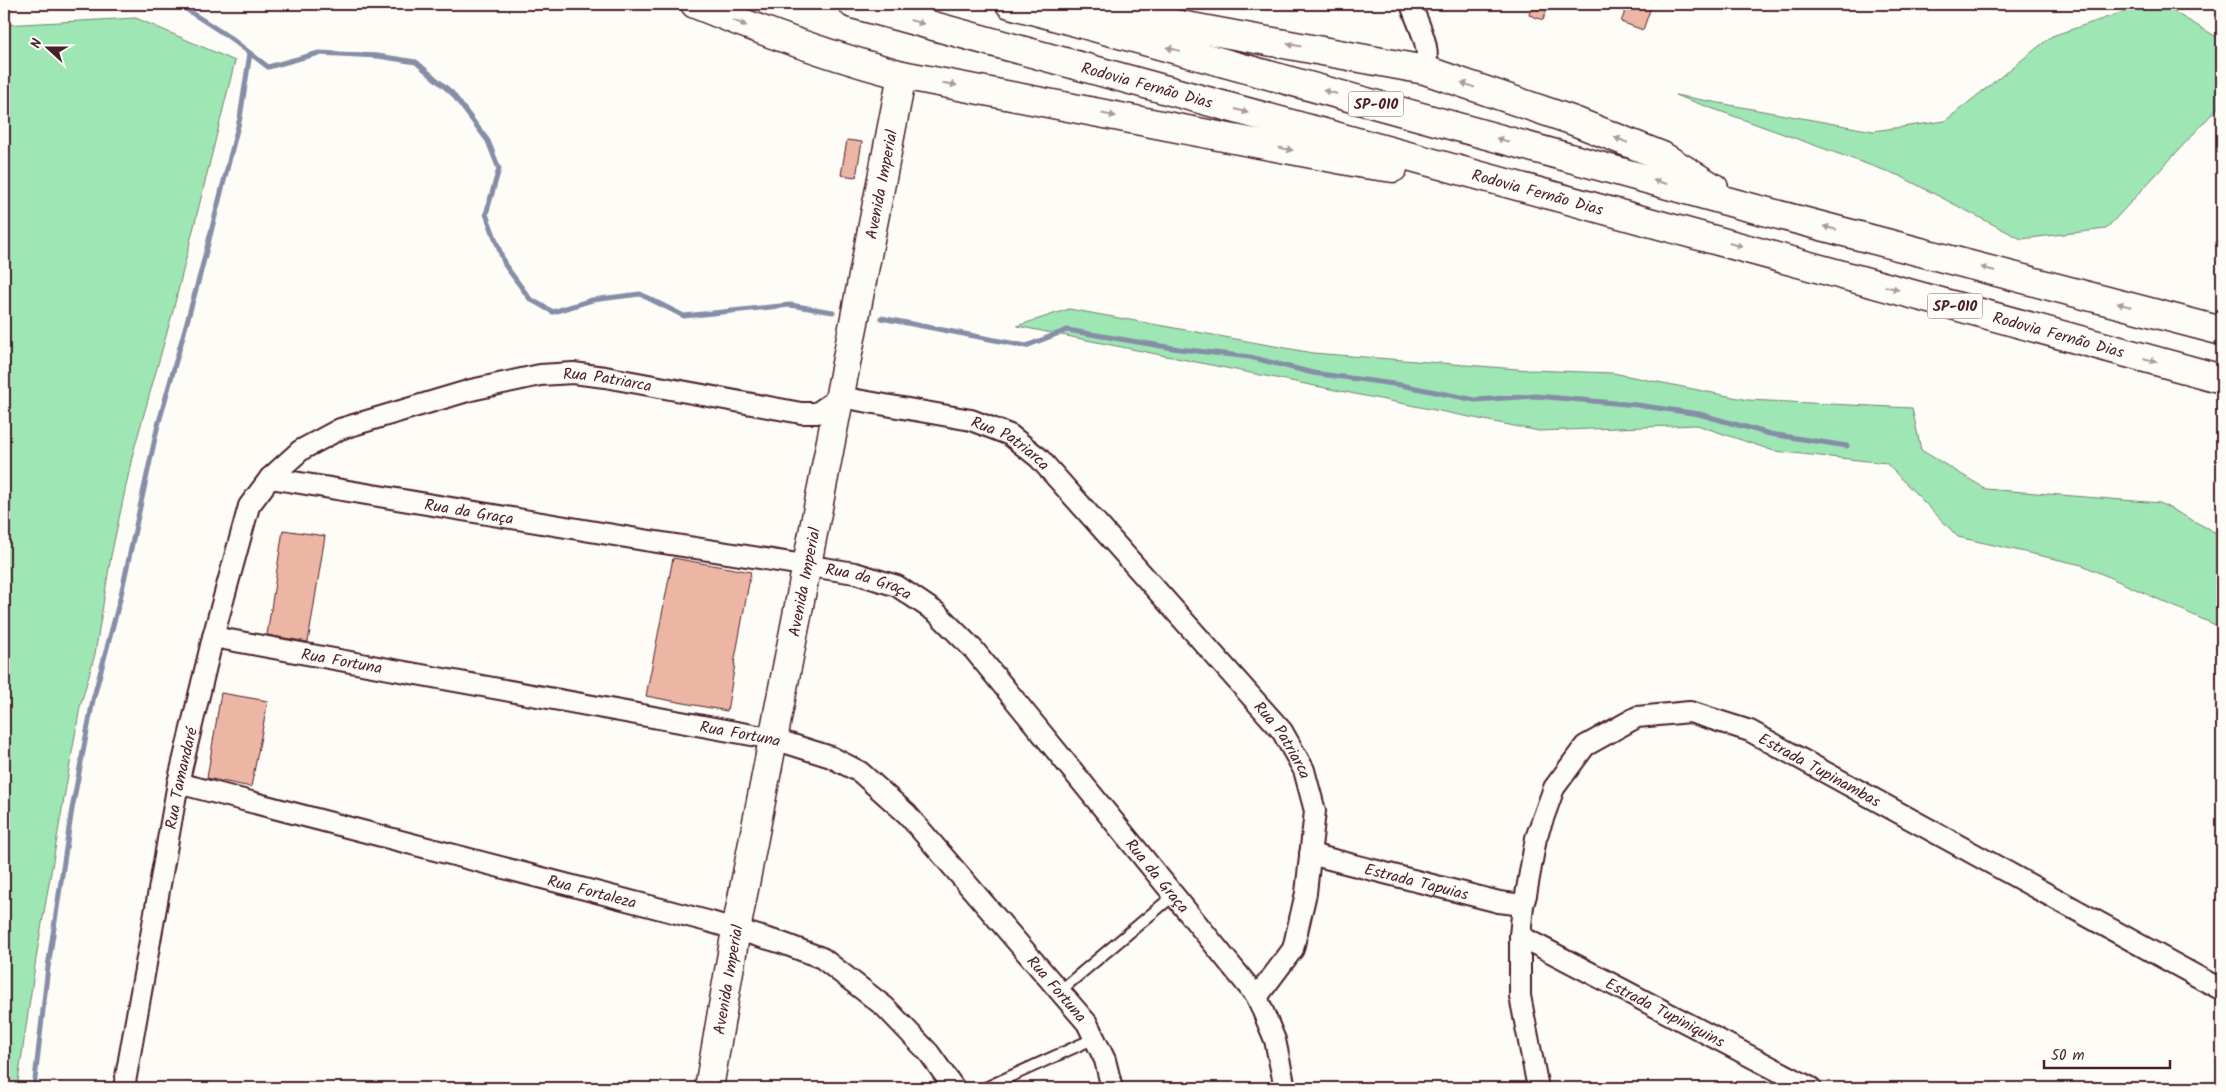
<svg xmlns="http://www.w3.org/2000/svg" width="2226" height="1092" font-family="Kalam,sans-serif">
	<rect width="100%" height="100%" fill="#fdfcf7"/>
	<filter id="ink" filterUnits="userSpaceOnUse"><feTurbulence type="fractalNoise" baseFrequency=".02" numOctaves="2"/><feDisplacementMap in="SourceGraphic" scale="10" xChannelSelector="R" yChannelSelector="G"/><feConvolveMatrix kernelMatrix="1 2 1 2 8 2 1 2 1" color-interpolation-filters="sRGB"/></filter>
	<g filter="url(#ink)">
		<path fill="#9ee6b4" stroke="#748270" d="M2147,4h13l62,36v60l-1,4 -115,125 -85,10 -121,-63 -225,-81 198,36 72,-10 107,-85z
			M136,18l99,43 -62,250 -40,142 -22,103 -16,98 -15,53 -43,245 -20,136h-13v-1063z
			M1069,309l244,44 217,17 83,3 135,27 164,8 9,42 65,39 174,14 62,33v92l-140,-63 -124,-28 -72,-74 -112,-12 -77,-26 -158,6 -522,-105z"/>
		<g fill="none" stroke-linecap="round" stroke-linejoin="round">
			<path stroke="#868da6" stroke-width="5" d="M178,4l51,33 39,30 51,-14 59,3 38,6 36,31 36,48 11,28 -13,45 19,51 25,34 23,13 39,-12 48,-6 44,22 106,-11 43,7
				M881,318l145,28 41,-16 112,19 71,8 63,16 88,12 74,15 61,-4 101,9 62,9 71,20 77,12
				M34,1088l14,-121 24,-158 21,-109 27,-101 37,-170 43,-154 40,-157 10,-65"/>
		</g>
		<path fill="#edb5a4" stroke="#4a1f2b" d="M1533,4h16l-6,16 -14,-5z
			M1628,4h24l-9,26 -22,-8z
			M847,140l15,2 -6,35 -15,-2z
			M283,530l42,6 -17,106 -41,-7z
			M673,558l78,14 -17,92h1l-8,47 -81,-15z
			M221,693l47,8 -17,86 -44,-9z"/>
		<g fill="none" stroke-linecap="round" stroke-linejoin="round">
			<g stroke="#4a1f2b" stroke-width="14">
				<path id="lane" d="M1061,990l113,-95
					M985,1088l110,-50"/>
			</g>
			<g stroke="#4a1f2b" stroke-width="24">
				<g id="street">
					<path d="M1411,4c7,22 21,42 14,66"/>
					<path id="s1" d="M270,478l374,62 211,33 42,13 40,27 37,37 283,347"/>
					<path id="s2" d="M213,637l561,102 57,18 29,15 47,42 180,209 18,37 7,28"/>
					<path id="s3" d="M178,783l533,139 71,21 40,15 63,49 44,46 25,35"/>
					<path id="s4" d="M1310,854l189,48 24,3"/>
					<path id="s5" d="M1520,936l291,152"/>
					<path id="s6" d="M124,1088l54,-305 35,-146 36,-131 21,-28 31,-28 39,-21 131,-39 69,-15 33,-2 32,4 196,36h16l23,-16 131,23 39,15 29,23 243,273 22,39 11,41 -9,82 -13,56 -36,48 18,43 10,48"/>
					<path id="s7" d="M1538,1088l-18,-92v-60l3,-31 3,-10 10,-57 18,-50 31,-42 52,-29 53,-5 60,19 472,259"/>
				</g>
			</g>
			<g stroke="#4a1f2b" stroke-width="31">
				<g id="secondary">
					<path id="s8" d="M709,1088l27,-158 166,-855"/>
				</g>
			</g>
			<g stroke="#4a1f2b" stroke-width="31">
				<g id="highway">
					<path d="M695,4c68,28 136,52 207,71l462,89 29,4"/>
					<path id="s9" d="M853,4l1369,375"/>
					<path d="M1010,4l731,201 481,126"/>
					<path d="M1072,5l353,65 149,51 88,35 52,32"/>
				</g>
			</g>
			<use href="#lane" stroke="#fdfcf7" stroke-width="10"/>
			<use href="#street" stroke="#fdfcf7" stroke-width="20"/>
			<use href="#secondary" stroke="#fdfcf7" stroke-width="28"/>
			<use href="#highway" stroke="#fdfcf7" stroke-width="28"/>
		</g>
		<defs><path id="oneway-solid" d="M-6-.8H1V-3.2L6.5 0L1 3.2V.8H-6Z" transform="scale(1.25)"/></defs>
		<g fill="#ac999b">
			<use href="#oneway-solid" transform="translate(917 22) rotate(16)"/>
			<use href="#oneway-solid" transform="translate(740 23) rotate(23)"/>
			<use href="#oneway-solid" transform="translate(1294 45) rotate(-169)"/>
			<use href="#oneway-solid" transform="translate(1173 49) rotate(-165)"/>
			<use href="#oneway-solid" transform="translate(950 84) rotate(10)"/>
			<use href="#oneway-solid" transform="translate(1468 85) rotate(-160)"/>
			<use href="#oneway-solid" transform="translate(1330 92) rotate(-165)"/>
			<use href="#oneway-solid" transform="translate(1242 111) rotate(15)"/>
			<use href="#oneway-solid" transform="translate(1109 115) rotate(11)"/>
			<use href="#oneway-solid" transform="translate(1503 140) rotate(-165)"/>
			<use href="#oneway-solid" transform="translate(1621 140) rotate(-158)"/>
			<use href="#oneway-solid" transform="translate(1286 149) rotate(11)"/>
			<use href="#oneway-solid" transform="translate(1660 182) rotate(-165)"/>
			<use href="#oneway-solid" transform="translate(1830 228) rotate(-165)"/>
			<use href="#oneway-solid" transform="translate(1736 245) rotate(15)"/>
			<use href="#oneway-solid" transform="translate(1988 269) rotate(-165)"/>
			<use href="#oneway-solid" transform="translate(1892 288) rotate(15)"/>
			<use href="#oneway-solid" transform="translate(2124 305) rotate(-165)"/>
			<use href="#oneway-solid" transform="translate(2150 360) rotate(15)"/>
		</g>
	</g>
	<g text-anchor="middle" stroke-width="5" stroke-linejoin="round" paint-order="stroke">
		<g fill="#fdfcf7" stroke="#806168" stroke-width="1">
			<rect x="1348.5" y="91.5" width="55" height="25" rx="4"/>
			<rect x="1927.5" y="293.5" width="55" height="25" rx="4"/>
		</g>
		<g font-size="15" font-weight="bold" fill="#4a1f2b">
			<text x="1376" y="109">SP-010</text>
			<text x="1955" y="311">SP-010</text>
		</g>
		<g font-size="16" fill="#4a1f2b" stroke="#fdfcf7">
			<text dy="6" stroke="none"><textPath href="#s9" startOffset="305">Rodovia Fernão Dias</textPath></text>
			<text dy="6" stroke="none"><textPath href="#s8" startOffset="920">Avenida Imperial</textPath></text>
			<text dy="6" stroke="none"><textPath href="#s9" startOffset="710">Rodovia Fernão Dias</textPath></text>
			<text dy="6" stroke="none"><textPath href="#s9" startOffset="1250">Rodovia Fernão Dias</textPath></text>
			<text dy="6" stroke="none"><textPath href="#s6" startOffset="992">Rua Patriarca</textPath></text>
			<text dy="6" stroke="none"><textPath href="#s6" startOffset="1412">Rua Patriarca</textPath></text>
			<text dy="6" stroke="none"><textPath href="#s1" startOffset="202">Rua da Graça</textPath></text>
			<text dy="6" stroke="none"><textPath href="#s8" startOffset="515">Avenida Imperial</textPath></text>
			<text dy="6" stroke="none"><textPath href="#s1" startOffset="608">Rua da Graça</textPath></text>
			<text dy="6" stroke="none"><textPath href="#s2" startOffset="131">Rua Fortuna</textPath></text>
			<text dy="6" stroke="none"><textPath href="#s2" startOffset="536">Rua Fortuna</textPath></text>
			<text dy="6" stroke="none"><textPath href="#s6" startOffset="1818">Rua Patriarca</textPath></text>
			<text dy="6" stroke="none"><textPath href="#s7" startOffset="614">Estrada Tupinambas</textPath></text>
			<text dy="6" stroke="none"><textPath href="#s6" startOffset="315">Rua Tamandaré</textPath></text>
			<text dy="6" stroke="none"><textPath href="#s1" startOffset="1028">Rua da Graça</textPath></text>
			<text dy="6" stroke="none"><textPath href="#s4" startOffset="110">Estrada Tapuias</textPath></text>
			<text dy="6" stroke="none"><textPath href="#s3" startOffset="428">Rua Fortaleza</textPath></text>
			<text dy="6" stroke="none"><textPath href="#s8" startOffset="110">Avenida Imperial</textPath></text>
			<text dy="6" stroke="none"><textPath href="#s2" startOffset="956">Rua Fortuna</textPath></text>
			<text dy="6" stroke="none"><textPath href="#s5" startOffset="164">Estrada Tupiniquins</textPath></text>
		</g>
	</g>
	<rect width="2226" height="1092" fill="none" stroke="#fdfcf7" stroke-width="20"/>
	<rect x="10" y="10" width="2206" height="1072" fill="none" stroke="#4a1f2b" stroke-width="2" filter="url(#ink)"/>
	<g transform="translate(48 48) rotate(291)" stroke="#fdfcf7" stroke-width="4" paint-order="stroke">
	<path d="M0-4L9 19L0 12L-9 19Z" fill="#4a1f2b"/>
	<text y="-8" font-size="14" font-weight="bold" text-anchor="middle" fill="#4a1f2b">N</text>
	</g>
	<path d="M2044 1060v8h126v-8" fill="none" stroke="#4a1f2b" stroke-width="2.5"/>
	<text x="2051" y="1060" font-size="15" fill="#4a1f2b" stroke="#fdfcf7" stroke-width="4" paint-order="stroke">50 m</text>
</svg>
